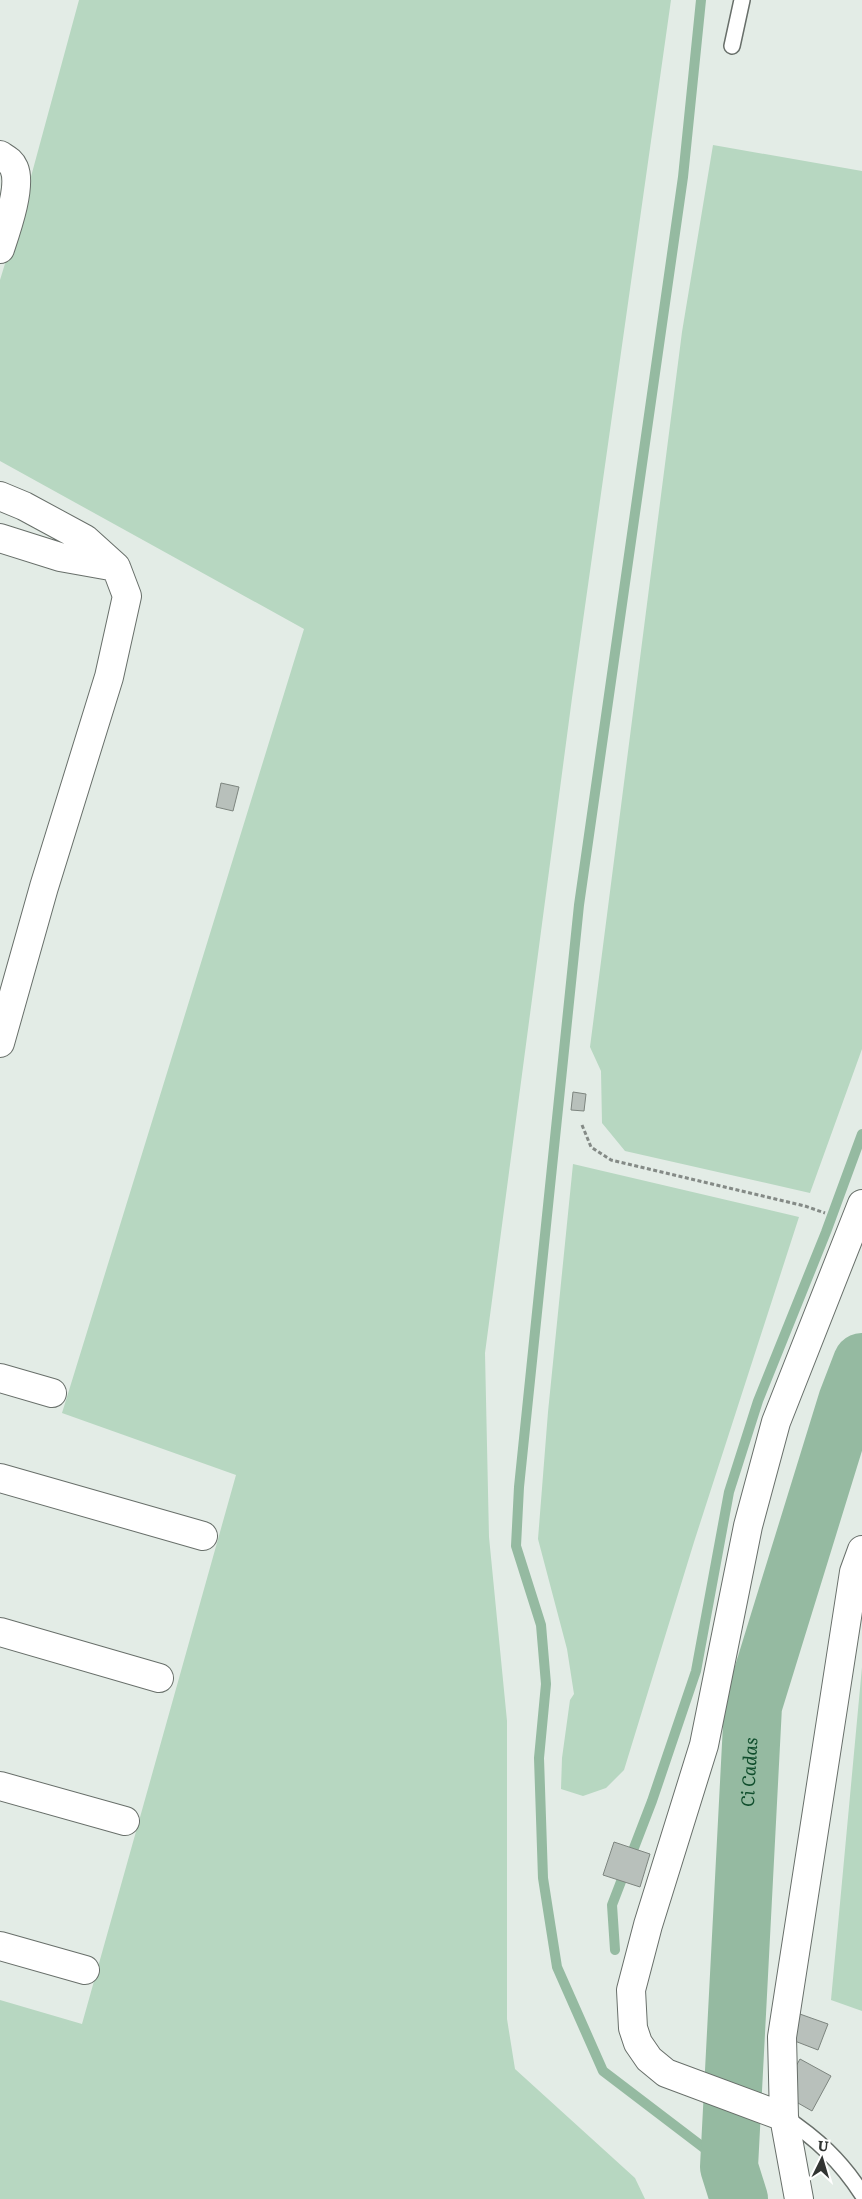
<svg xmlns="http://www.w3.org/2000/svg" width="862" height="2199" font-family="Literata,serif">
	<rect width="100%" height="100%" fill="#e3ece6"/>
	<path fill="#b7d7c1" d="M79,0h592l-99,698 -87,655 4,184 18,184v298l8,50 120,109 10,21h-645v-199l82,24 154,-549 -174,-62 242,-784 -304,-168v-181l26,-85z
		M713,145l149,26v878l-52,144 -185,-42 -23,-28 -1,-52 -11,-24 92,-715z
		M573,1164l226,53 -105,325 -70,228 -18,18 -23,8 -22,-7 1,-31 8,-58 4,-6 -7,-45 -29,-110 10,-127z
		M862,1667v344l-31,-11z"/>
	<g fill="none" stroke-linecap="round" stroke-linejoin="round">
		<path stroke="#95baa1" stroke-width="10" d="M701,0l-18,177 -104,728 -60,582 -3,59 25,79 5,59 -7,74 4,120 14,89 46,104 126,96
			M615,1950l-3,-45 40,-104 44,-130 33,-179 29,-91 68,-169 36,-98"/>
		<path stroke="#95baa1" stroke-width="58" id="s1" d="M739,2199l-10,-32 24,-461 94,-305 15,-39"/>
	</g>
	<path fill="#b8c0bb" stroke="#7d857f" d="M221,783l18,4 -6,24 -17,-4z
		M573,1092l13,2 -2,17 -13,-1z
		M614,1842l36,12 -10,33 -37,-12z
		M797,2013l31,11 -10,26 -31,-12z
		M800,2059l31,17 -19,35 -21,-12 -5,-15z"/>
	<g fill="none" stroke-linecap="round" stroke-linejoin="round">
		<g stroke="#686f6a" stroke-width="18">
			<path id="service" d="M732,46l10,-46
				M784,2117c32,21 57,44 78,77"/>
		</g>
		<g stroke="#686f6a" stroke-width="30">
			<path id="minor" d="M0,155c6,4 11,6 14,13 8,18 -8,63 -14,81
				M0,496l24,10 61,33 31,28 11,29 -18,81 -65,210 -44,156
				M0,538l60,19 56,10
				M0,1378l52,15
				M0,1478l203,58
				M0,1632l159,46
				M0,1786l125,35
				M0,1946l85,24
				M784,2117l-2,-80 72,-465 8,-22
				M799,2199l-15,-82 -118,-44 -17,-14 -11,-16 -5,-15 -2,-38 17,-65 56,-180 44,-219 28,-104 86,-218"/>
		</g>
		<path stroke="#848a86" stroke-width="3" stroke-dasharray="4 2.5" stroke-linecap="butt" d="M582,1125l9,22 20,13 194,46 20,7"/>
		<use href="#service" stroke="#fff" stroke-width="15"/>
		<use href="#minor" stroke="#fff" stroke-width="28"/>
	</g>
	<g text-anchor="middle" stroke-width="5" stroke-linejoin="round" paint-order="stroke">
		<g font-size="18" font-style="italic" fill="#104e2d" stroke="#fff">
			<text dy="6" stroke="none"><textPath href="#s1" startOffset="429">Ci Cadas</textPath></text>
		</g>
	</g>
	<g transform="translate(822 2159) rotate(5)" stroke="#ffffff" stroke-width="4" paint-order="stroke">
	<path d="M0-4L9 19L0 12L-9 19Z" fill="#313432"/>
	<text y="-8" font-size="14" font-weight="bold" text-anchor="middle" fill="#313432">U</text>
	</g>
</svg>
